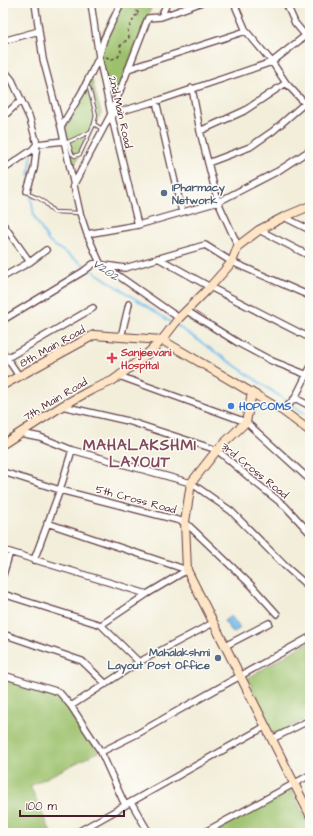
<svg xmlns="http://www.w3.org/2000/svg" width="313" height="836" font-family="'Architects Daughter',sans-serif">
	<rect width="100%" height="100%" fill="#fdfcf7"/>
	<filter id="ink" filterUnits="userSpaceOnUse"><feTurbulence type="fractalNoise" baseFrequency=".025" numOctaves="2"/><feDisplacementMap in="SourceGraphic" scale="8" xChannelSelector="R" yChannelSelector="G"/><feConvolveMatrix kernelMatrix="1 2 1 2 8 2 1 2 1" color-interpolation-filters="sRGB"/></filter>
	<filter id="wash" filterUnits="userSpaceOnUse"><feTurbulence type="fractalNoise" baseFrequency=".012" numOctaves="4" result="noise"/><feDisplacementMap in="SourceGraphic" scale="16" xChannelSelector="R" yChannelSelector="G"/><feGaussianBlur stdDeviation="0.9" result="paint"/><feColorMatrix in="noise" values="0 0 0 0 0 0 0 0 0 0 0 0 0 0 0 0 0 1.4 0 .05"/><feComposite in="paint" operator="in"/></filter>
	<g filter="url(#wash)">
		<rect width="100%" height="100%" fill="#f3eeda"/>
		<path fill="#9cc16c" stroke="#73704c" d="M117,3h36l-40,99 -17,-53z
			M89,70l12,43 -28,55 -10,-40z
			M310,641v76l-37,19 -25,-58z
			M3,679l54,16 12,12 29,45 -68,34 21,47h-48z
			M291,789l19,38v6h-99z"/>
		<path fill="#72bdeb" stroke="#5e6e8b" d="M231,616l9,12 -7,5 -9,-12z"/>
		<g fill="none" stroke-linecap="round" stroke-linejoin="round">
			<path stroke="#72bdeb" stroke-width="2" d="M29,176l3,-24
				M30,190l4,26 15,26 123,81
				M176,325l134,92"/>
		</g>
	</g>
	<g filter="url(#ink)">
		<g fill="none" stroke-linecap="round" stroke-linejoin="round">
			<g stroke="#633e45" stroke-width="4.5">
				<path id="lane" d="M89,88l7,27 -2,9 -14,30 -5,2 -3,-2 -4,-12 22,-10
					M94,124l8,5
					M27,191c3,5 6,5 11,7 7,3 11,9 16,14l26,1"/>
			</g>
			<g stroke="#633e45" stroke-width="8">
				<path id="street" d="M35,3l8,56 18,68
					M91,3l8,54 12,57 27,111
					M121,3l-17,36 -5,18 -17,35 -21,35 19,86 7,21 13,29 79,55
					M234,3l12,28 26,31 14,21 24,26
					M286,3l9,20 15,18
					M3,4l3,-1
					M161,17l39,-14
					M3,41l36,-10
					M3,69l9,11 18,39 7,25 27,-3
					M128,69l118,-38
					M192,88l8,43 18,71 20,44
					M156,101l26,111
					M111,114l49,-14 112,-38 33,-26
					M3,117l18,-17
					M200,131l44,-20 42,-28
					M208,163l42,-16 23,-16 32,-28
					M3,170l29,-20 5,-6 -3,25 -7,22
					M73,186l38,-72 37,-96 13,-1 6,-14
					M284,217l26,13
					M3,224l27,38
					M259,230l51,26
					M87,234l51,-9 80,-23 60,-31 32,-21
					M158,258l52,29 100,51
					M104,265l21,3 80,-23 27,17 78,34
					M3,277l27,-15 16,-12
					M187,311l53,33 32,17 38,15
					M3,320l81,-49 9,-7 7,-1
					M121,337l8,-33
					M3,352l16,24
					M7,358l86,-50
					M119,376l127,46 64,58
					M295,398l15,8
					M62,406l66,15 89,29 34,29 34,27 25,27
					M283,411l12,-13 15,-30
					M20,433l20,4 32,13 119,33 40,28 54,55 25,22
					M3,472l57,18 125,32 66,63 26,29
					M47,523l140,47
					M3,550l144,44 40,-24
					M34,560l26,-70 12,-40
					M3,575l7,-23
					M3,594l98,31 38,37
					M101,625l46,-31
					M3,634l79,27 24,23
					M225,646l44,-23
					M3,675l56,17 12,14 30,46 24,53
					M71,706l68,-44 74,-39
					M272,739l38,-19
					M101,752l36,-18 35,-20 138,-77
					M131,802l18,31
					M76,833l190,-107
					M203,833l107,-58"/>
			</g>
			<g stroke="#633e45" stroke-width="10">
				<path id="secondary" d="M3,385l91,-50 68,5 121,71 27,20
					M252,393l-6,29 -29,28 -26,33 -6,39 2,48 123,245
					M3,444l59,-38 29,-16 21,-9 7,-5 27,-21 16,-15 17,-22 31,-31 22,-25 6,-16 21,-16 25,-13 26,-11"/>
			</g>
			<path stroke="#633e45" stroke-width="1.5" stroke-dasharray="3 3" stroke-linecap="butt" d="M106,57l6,2 6,-2 3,-5 -1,-6 9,-8 -1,-8 7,-14 4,-1 -2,-4 4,-8"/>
			<use href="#lane" stroke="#fff" stroke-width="2.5"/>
			<use href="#street" stroke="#fff" stroke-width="5.5"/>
			<use href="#secondary" stroke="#fde5c5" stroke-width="8"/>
		</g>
	</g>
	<g fill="#5c6f8a" stroke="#fdfcf7" stroke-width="1.5">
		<circle cx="164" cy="193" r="4"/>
		<circle cx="218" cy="658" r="4"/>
	</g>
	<path fill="#e0444e" stroke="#fdfcf7" stroke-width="1.5" d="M110 352h4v4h4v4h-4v4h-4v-4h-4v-4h4z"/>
	<circle fill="#3f7fe0" stroke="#fdfcf7" stroke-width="1.5" cx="231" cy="406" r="4"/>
	<g text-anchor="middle" stroke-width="3" stroke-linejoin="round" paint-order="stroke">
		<g font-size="11" fill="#4a1f2b" stroke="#fdfcf7">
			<text transform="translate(121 112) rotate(77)" y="4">2nd Main Road</text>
			<text transform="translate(52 346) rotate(-29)" y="4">8th Main Road</text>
			<text transform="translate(55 399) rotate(-31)" y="4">7th Main Road</text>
			<text transform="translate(255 470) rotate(39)" y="4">3rd Cross Road</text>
			<text transform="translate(136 499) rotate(15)" y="4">5th Cross Road</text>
		</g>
		<g font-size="11" font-weight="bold" fill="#4e5e75" stroke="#fdfcf7" text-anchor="start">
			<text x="172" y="191">1Pharmacy<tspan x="172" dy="13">Network</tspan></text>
			<text x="210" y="656" text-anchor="end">Mahalakshmi<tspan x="210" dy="13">Layout Post Office</tspan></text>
		</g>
		<g font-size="11" font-weight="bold" fill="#be3a42" stroke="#fdfcf7" text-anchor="start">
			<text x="121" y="356">Sanjeevani<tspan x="121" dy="13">Hospital</tspan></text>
		</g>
		<g font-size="11" font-weight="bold" fill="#366cbe" stroke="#fdfcf7" text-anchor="start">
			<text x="239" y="410">HOPCOMS</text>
		</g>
		<g font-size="12" font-style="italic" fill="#58566e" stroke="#fdfcf7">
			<text transform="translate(106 270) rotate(34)" y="4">V202</text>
		</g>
		<g font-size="15" font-weight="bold" letter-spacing="1" fill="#814a5c" stroke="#fdfcf7">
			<text x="140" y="450">MAHALAKSHMI<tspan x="140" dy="17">LAYOUT</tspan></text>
		</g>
	</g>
	<rect width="313" height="836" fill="none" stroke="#fdfcf7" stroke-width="16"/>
	<path d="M20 810v6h104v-6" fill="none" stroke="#4a1f2b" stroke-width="2"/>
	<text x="26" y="810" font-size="12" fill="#4a1f2b" stroke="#fdfcf7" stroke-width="3" paint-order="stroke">100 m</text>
</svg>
